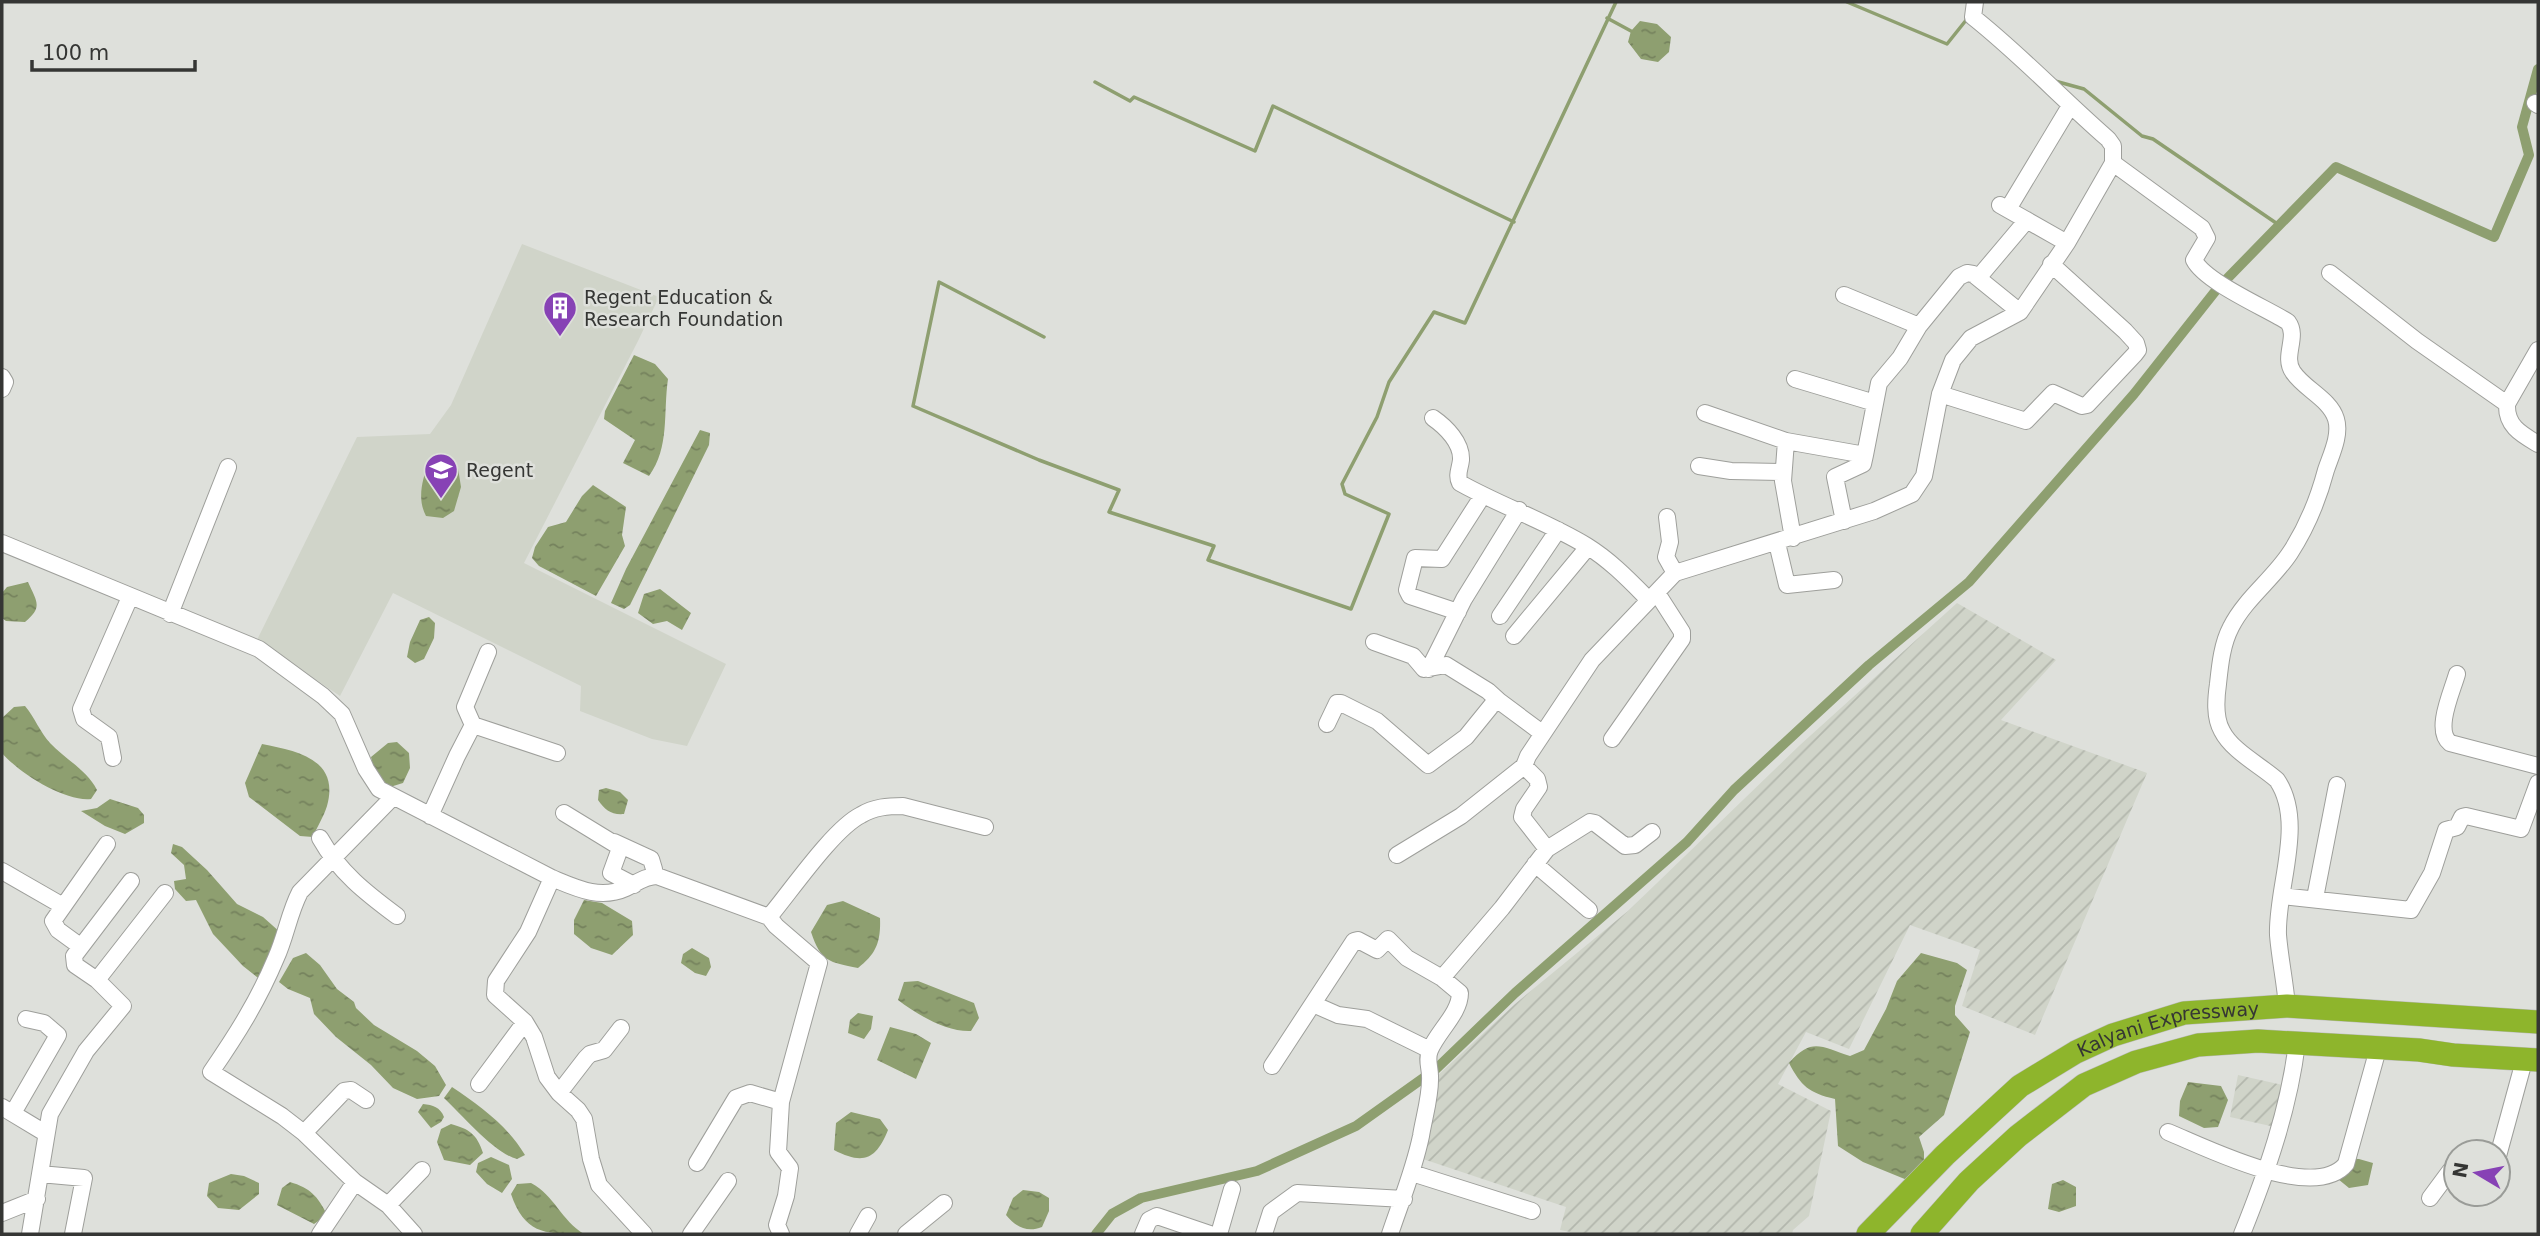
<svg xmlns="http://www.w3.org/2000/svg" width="2540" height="1236" font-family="'DejaVu Sans',sans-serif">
	<defs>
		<pattern id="industrial-furrows" width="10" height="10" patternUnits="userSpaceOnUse" patternTransform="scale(1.75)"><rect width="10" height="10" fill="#d0d4c9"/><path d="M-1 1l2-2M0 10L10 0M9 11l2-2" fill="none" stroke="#b3b7ad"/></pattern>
		<pattern id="water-ripples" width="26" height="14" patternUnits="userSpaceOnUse" patternTransform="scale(1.75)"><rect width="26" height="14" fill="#8e9f70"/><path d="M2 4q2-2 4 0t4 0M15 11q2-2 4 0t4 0" fill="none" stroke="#75825d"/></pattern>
	</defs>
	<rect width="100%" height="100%" fill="#dee0db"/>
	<path fill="#d0d4c9" d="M522,244l137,53 -21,44 -114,222 202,101 -39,82 -35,-7 -72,-28 1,-25 -188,-93 -53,103 -83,-56 100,-203 73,-3 21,-29z"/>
	<path fill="url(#industrial-furrows)" d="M1957,603l99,57 -55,60 146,53 -112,262 -73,-29 18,-56 -70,-25 -61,124 -43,-17 -28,52 53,27 -22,105 -16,14 -1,4h-223l1,-2 -10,-2 6,-23 -146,-49 15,-80 80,-74 113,-93 172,-166z
		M2238,1075l49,11 -12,41 -45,-10z"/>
	<path fill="url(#water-ripples)" d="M1640,21l17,3 14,13 -2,15 -11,10 -17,-3 -13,-17 3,-11z
		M634,355l21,9 13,15c-5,34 2,68 -19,97l-26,-13 12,-23 -31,-21 1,-8z
		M700,430l10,3 -1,12 -79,160 -6,4 -13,-6 15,-34z
		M447,461l11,7 3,19 -7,24 -11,7 -17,-2c-9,-17 -4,-36 3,-54z
		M593,485l33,22 -4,28 3,11 -29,50 -57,-30 -7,-8 3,-11 13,-20 18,-5 16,-26z
		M28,582c9,20 15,25 -3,40l-19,-1 -4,-3v-25l5,-6z
		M660,589l31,24 -9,17 -15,-9 -14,3 -15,-11 6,-19z
		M429,617l6,6 -1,15 -10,21 -9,4 -8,-6 3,-15 10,-22z
		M25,706c10,12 15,26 25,37 15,16 37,27 47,47l-6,9c-26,3 -72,-26 -89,-46v-35l12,-11z
		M397,742l12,11 1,15 -7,15 -13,4 -15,-9 -4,-21 17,-14z
		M262,744c35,7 78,15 65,62 -3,10 -10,21 -14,31l-13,-1 -51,-39 -4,-14z
		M606,788l14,4 8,8 -4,14c-13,1 -19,-4 -26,-14l1,-10z
		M110,799l28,9 6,7v8l-19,11 -20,-8 -24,-15 16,-3z
		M173,844l9,3 25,23 30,34 26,13 18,16 -19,48 -19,-15 -30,-32 -17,-34 -10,1 -11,-12 -1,-8 12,-2 -2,-14 -13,-12z
		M584,900l18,3 30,18 1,14 -21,20 -21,-7 -17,-14v-14z
		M843,901l37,17c1,24 -4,36 -22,50 -29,-6 -37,-6 -47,-36l16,-27z
		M692,948l17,10 2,9 -5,9 -11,-3 -14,-10 2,-9z
		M306,953l14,12 17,24 17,13 2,6 18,17 43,26 18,15 11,19 -7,11 -22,3 -24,-11 -22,-23 -35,-28 -22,-23 -4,-16 -22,-9 -9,-7 14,-24z
		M1921,953l36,10 10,7 -12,36v9l15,17 -26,83 -25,22 5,15v18l-12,12 -49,-20 -25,-16 -3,-47c-26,-6 -34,-13 -46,-36 23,-26 32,-16 61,-7l14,-6 22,-41 11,-28z
		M918,981l56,22 5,15 -8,13c-25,1 -53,-16 -73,-31l6,-18z
		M858,1013l15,3 -2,13 -7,10 -16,-6 2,-13z
		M890,1027l26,7 15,9 -15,36 -39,-19z
		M2188,1082l33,4 7,14 -10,27 -14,1 -25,-12 1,-15z
		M452,1087c28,19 55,38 73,68l-8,4c-23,-6 -54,-43 -73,-61z
		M423,1104c10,1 17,3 21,13l-3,5 -10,6 -13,-16z
		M851,1112l29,7 8,11c-12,30 -25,35 -54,20l2,-27z
		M451,1124c18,5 26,10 32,29l-13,12 -26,-5 -7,-18 4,-13z
		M491,1157l18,8 3,14 -10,14 -15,-9 -11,-12 2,-9z
		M2344,1158l15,1 14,4 -5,22 -19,3 -11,-9z
		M231,1174l13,2 15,7v11l-20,16 -21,-2 -11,-12 2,-13z
		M2063,1180l13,7v19l-17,6 -11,-3 4,-25z
		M290,1182c20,6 28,14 37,33l-13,9 -37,-19 5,-17z
		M531,1183c24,13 30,37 53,51 -38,0 -59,1 -73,-40l6,-10z
		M1023,1190l16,2 10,6v13l-7,16c-15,6 -26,0 -36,-12l7,-17z"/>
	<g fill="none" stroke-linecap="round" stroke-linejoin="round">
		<path stroke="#8e9f70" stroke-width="3.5" d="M1847,2l100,42 20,-25
			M1607,18l24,13
			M2055,81l29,8 58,47 11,3 126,86
			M1095,82l35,19 4,-4 121,54 18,-45 241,116
			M1044,337l-105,-55 -26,124 126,54 80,30 -10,22 105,34 -6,14 143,49 38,-95 -44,-20 -3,-10 35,-67 12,-35 45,-70 31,11 151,-321"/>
		<path stroke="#8e9f70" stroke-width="10" d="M1096,1234l16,-20 29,-16 116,-27 99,-45 80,-57 79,-76 172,-151 47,-52 135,-125 100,-83 165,-188 83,-105 119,-122 158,70 35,-82 -7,-28 16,-58"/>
		<g stroke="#9e9f9b" stroke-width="18">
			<path id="minor" d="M1975,2l-2,15c48,38 89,82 135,122l5,7v17l89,65 5,10 -13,22c11,22 72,48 94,62 11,15 -6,34 5,50 11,17 37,27 43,47 5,16 -5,36 -10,51 -8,30 -19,57 -36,83 -17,26 -45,46 -59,74 -9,17 -11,38 -13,57 -2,14 -4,33 4,47 10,20 38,34 55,49 29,43 -1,108 1,155 2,24 7,47 9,71
				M2535,103l3,2
				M2000,205l67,38
				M2008,209l62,-103
				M2330,273l87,68 90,63
				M1978,278l49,-58
				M1844,295l75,31
				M2538,350l-31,54c-1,22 14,30 31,40
				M2,377l3,5 -3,7
				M1795,379l80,24
				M1940,394l86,27 27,-28 29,13 5,-1 48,-51 3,-4 -2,-7 -11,-12 -74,-67
				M1705,413l81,28 79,14 14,-72 21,-25 19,-32 40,-49 8,-4 6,1 47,38 47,-69 46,-80
				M1433,418c13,9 29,25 28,42 -1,9 -5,15 -1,23 41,23 86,38 127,63 24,15 42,34 62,54
				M1786,441l-3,40 10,57
				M1699,466l32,5 51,1
				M1844,521l-9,-44 28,-13 2,-9
				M2,543l257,106 64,47 19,18 24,55 13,20 173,89 -24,54 -32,49 -1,14 30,27 9,15 13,40 12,16 19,17 6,9 7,40 8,26 45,49
				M1777,543l10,42 47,-5
				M1675,573l199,-62 38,-17 12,-18 16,-82 13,-34 18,-22 49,-26
				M1458,612l-48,-16 -3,-6 8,-32 27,1 41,-64
				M170,614l58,-147
				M1500,616l58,-86
				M1514,636l74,-89
				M1374,642l39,14 11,13 22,-4 42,26 11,10
				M1429,669l35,-70 55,-89
				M2457,674c-5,18 -23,56 -7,69l88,23
				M1327,724l10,-21h4l36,18 51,44 38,-28 26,-32 7,-4 43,32
				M473,725l-8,-18 23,-55
				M1612,739l70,-100v-7l-25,-39
				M113,758l-4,-21 -25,-18 -3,-10 49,-112
				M392,798l-92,94c-11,21 -14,44 -24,66 -18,43 -39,76 -65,114l71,44 22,17 51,49 33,23 26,29
				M564,813l54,33 1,5 -8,22 23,12
				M430,816l27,-60 16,-31 84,28
				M320,838c19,34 46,55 77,78
				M614,842l37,17 3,10 -1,7
				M1547,849l43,-27 5,1 30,23 10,-1 17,-13
				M1397,855l64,-39 63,-50
				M1535,864l54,46
				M2,871l61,35
				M552,878c24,10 48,22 74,10 11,-5 19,-12 31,-12l112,41 7,9 43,37 -38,139 -3,50 12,16 -4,28 -9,29 4,9
				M2282,896l129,14 21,-37 14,-43 11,-3 5,-10 4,-1 55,13 17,-46
				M2315,898l22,-113
				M769,917c22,-26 64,-88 92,-102 13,-8 27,-9 42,-9l82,21
				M80,946l-22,-16 -5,-9 54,-77
				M97,980l-22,-15 -1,-9 57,-75
				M1313,1004l25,11 29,4 63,31
				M1272,1066l82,-125 4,-1 19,10 11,-11 19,19 35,20
				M479,1084l46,-62
				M559,1093l27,-35 4,-4 14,-4 17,-22
				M2,1107l43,26
				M13,1113l45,-78 -14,-12 -18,-4
				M2168,1132c37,15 146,71 178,32l32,-115
				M304,1133l40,-42 7,-1 15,10
				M2498,1156l26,-95
				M697,1163l39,-65 14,-5 31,9
				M1412,1173l120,38
				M40,1174l44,4 -11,56
				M2430,1198l20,-27 6,-4
				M388,1205l34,-35
				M2,1213l35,-14
				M30,1234l20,-120 36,-63 37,-45 -26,-26 68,-87
				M320,1234l35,-52
				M691,1234l37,-53
				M858,1234l10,-18
				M906,1234l38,-31
				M1143,1234l6,-14 8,-4 53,18
				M1219,1234l13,-45
				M1264,1234l7,-22 26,-19 107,6
				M1390,1234c11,-33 24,-64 31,-98 3,-19 10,-41 9,-60 0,-9 -4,-17 0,-26 8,-19 30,-37 30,-57l-18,-15 60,-70 45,-59 -25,-32 2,-8 15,-22 -2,-8 -13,-13 4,-10 64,-96 83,-87 -9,-16 4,-15 -3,-25
				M2242,1234c25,-62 47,-125 55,-191"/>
		</g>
		<g stroke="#babbba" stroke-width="24">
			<g id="highway">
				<path id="s1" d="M1868,1234l77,-79 75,-69 56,-34 37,-17 71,-22 103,-7 251,16"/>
				<path d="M1922,1234l47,-53 49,-45 66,-51 52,-23 62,-17 60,-4 161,9 34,5 85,5"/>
			</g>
		</g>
		<use href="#minor" stroke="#fff" stroke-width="16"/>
		<use href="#highway" stroke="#8eb52c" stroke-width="23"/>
	</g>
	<defs>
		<g id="building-pin" transform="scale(1.75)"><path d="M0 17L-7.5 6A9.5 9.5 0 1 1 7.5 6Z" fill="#8742b5" stroke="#dee0db"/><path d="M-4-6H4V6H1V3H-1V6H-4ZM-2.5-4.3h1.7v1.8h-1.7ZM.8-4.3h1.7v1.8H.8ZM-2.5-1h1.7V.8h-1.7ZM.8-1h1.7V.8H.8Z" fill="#fff"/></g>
		<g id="university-pin" transform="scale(1.75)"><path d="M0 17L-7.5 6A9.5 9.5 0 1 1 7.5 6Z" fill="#8742b5" stroke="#dee0db"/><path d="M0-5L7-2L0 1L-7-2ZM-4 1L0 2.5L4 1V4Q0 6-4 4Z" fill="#fff"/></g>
	</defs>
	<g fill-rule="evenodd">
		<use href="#building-pin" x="560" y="308"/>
		<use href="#university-pin" x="441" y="470"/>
	</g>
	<g text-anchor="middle" stroke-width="5" stroke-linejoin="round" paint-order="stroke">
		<g font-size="19" fill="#353634" stroke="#dee0db" text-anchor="start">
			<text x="584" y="304">Regent Education &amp;<tspan x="584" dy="22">Research Foundation</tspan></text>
			<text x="466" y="477">Regent</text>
		</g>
		<g font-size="19" fill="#353634" stroke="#dee0db">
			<text dy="7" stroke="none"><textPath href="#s1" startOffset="374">Kalyani Expressway</textPath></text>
		</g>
	</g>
	<rect width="2540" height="1236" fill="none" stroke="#353634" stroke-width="7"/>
	<g transform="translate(2477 1173) rotate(280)"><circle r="33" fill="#dee0db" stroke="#9a9c98" stroke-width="2"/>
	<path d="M0-5L12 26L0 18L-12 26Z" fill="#8742b5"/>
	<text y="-10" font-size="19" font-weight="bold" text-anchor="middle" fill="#353634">N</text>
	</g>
	<path d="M32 60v10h163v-10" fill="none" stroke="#353634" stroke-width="3.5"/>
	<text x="42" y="60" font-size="21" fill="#353634" stroke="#dee0db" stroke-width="5" paint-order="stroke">100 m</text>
</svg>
